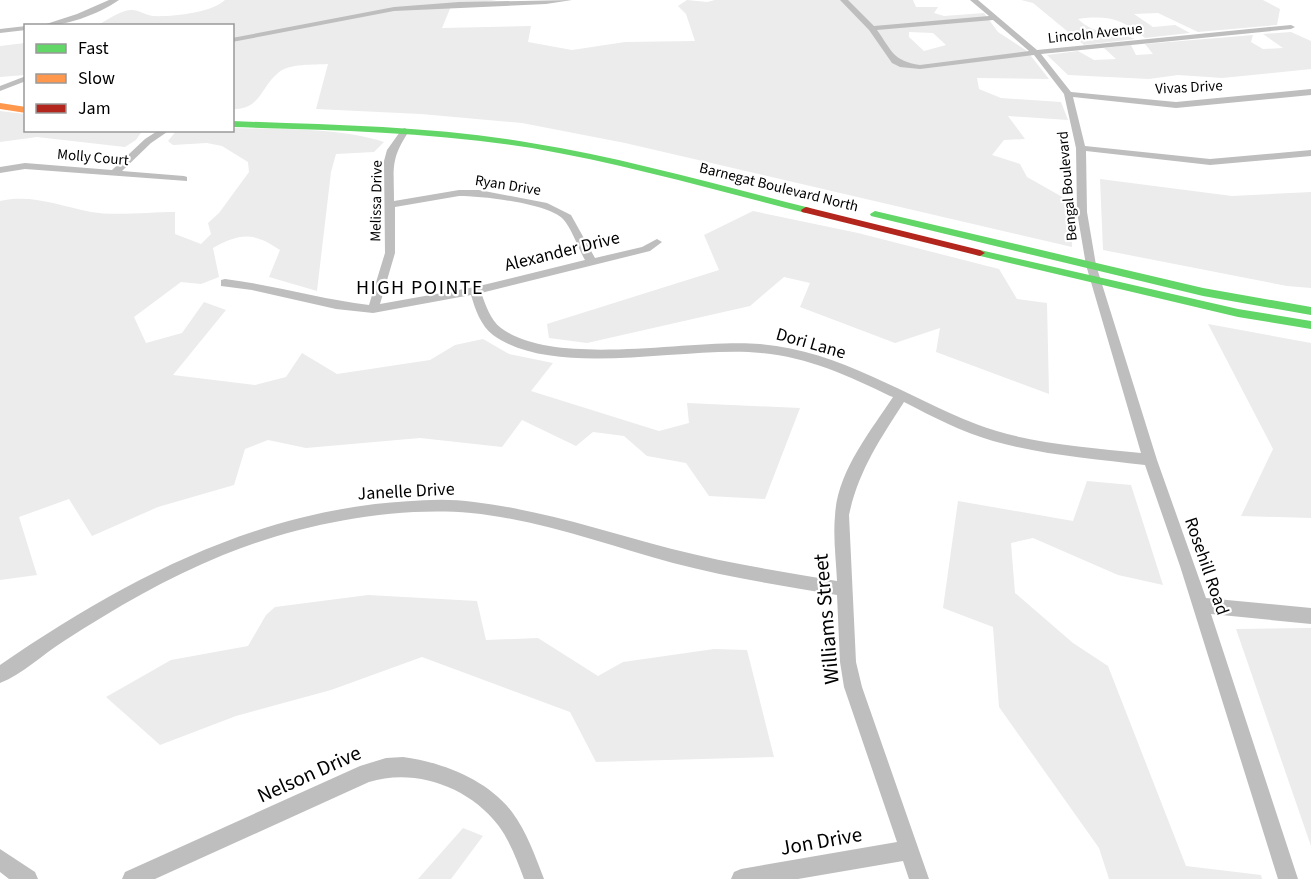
<svg xmlns="http://www.w3.org/2000/svg" width="1311" height="879" font-family="'Source Sans 3',sans-serif">
	<rect width="100%" height="100%" fill="#fff"/>
	<path fill="#ececec" fill-rule="evenodd" d="M225,0h272l-24,4h-21l-10,24 89,-2 -3,16 44,8 53,-8 70,-1 -9,-27 -8,-8 9,-6 20,2 8,-2h198l3,7h22l-4,6 10,3 40,-3 14,19 29,19 22,28 -72,-1 2,11 22,9 60,4 7,18 -60,-4 17,23 -21,1 -12,15 28,9 7,13 46,26 -1,44 -447,-104 -103,-20 -101,-9 -105,-5 12,-45c-14,1 -39,-1 -50,9 -18,15 -17,36 -45,36l-1,-83h-136c10,-5 23,-15 34,-16 8,-1 15,5 23,6 17,1 59,-3 72,-16zM909,32l24,1 13,12 -22,6 -15,-14z
		M1021,0h242l17,9 -3,16 -79,7 -40,-19 -24,1 19,13 22,-2 15,8 -45,5c-22,-19 -38,-23 -67,-19 18,18 34,9 57,20l-51,6 -51,-42z
		M1291,32l20,9v28l-89,9 -44,-3 -29,4 -81,-4 -21,-20 31,-4 16,9 22,-1 -12,-11 27,-3 5,10 17,-1 -8,-10 108,-9 -2,7 12,7 20,-1 -20,-14z
		M25,43v32l-25,2v-31z
		M0,111l25,3 1,16 116,1 -6,9 -11,7 -88,-10 -37,5z
		M233,128c45,1 108,0 151,14l-10,10 -38,2 -5,18 -14,119 -48,-14 11,-27c-26,-18 -40,-17 -67,-2l6,29 -18,7 -20,-2 -47,35 12,26 36,-10 22,-31 22,8 -53,65 82,10 31,-8 16,-24 35,21 93,-14 25,-15 28,-6 26,15 44,9 -22,28 128,40 30,-8 -2,-20 113,5 -35,91 -56,-3 -23,-33 -39,-7 -23,-20 -31,-4 -17,14 -54,-26 -20,27 -82,-9 -114,10 -38,-8 -23,9 -11,36 -76,22 -66,29 -23,-37 -50,18 18,58 -37,5v-379c33,-7 59,5 91,11 23,4 59,0 84,0v22l26,10 10,-10 -3,-11 11,-10 30,-41 -1,-10 -26,-16 -15,-3 -34,2 -5,-4 9,-11h55z
		M1100,179l132,17 79,-4v96l-24,-2 -184,-36z
		M753,211l105,22 141,36 18,30 30,4 2,91 -113,-42 4,-24 -45,15 -95,-36 10,-24 -26,-6 -34,29 -163,37 -38,-5 -2,-14 172,-54 -15,-35z
		M1208,324l103,19v175l-70,-2 32,-67z
		M1087,481l44,4 32,100 -45,-10 -85,-37 -22,5 4,50 58,50 35,23 78,200 75,9 1,4h-153l-10,-31 -100,-141 -6,-80 -50,-19 15,-107 115,20z
		M368,595l109,6 9,39 52,-2 60,38 25,-14 91,-13 33,1 27,107 -178,5 -26,-50 -148,-55 -91,33 -95,26 -76,29 -54,-48 65,-37 77,-14 18,-31 9,-8z
		M1311,628v218l-75,-217z
		M463,828l20,8 -32,43h-33z"/>
	<g fill="none" stroke-linecap="round" stroke-linejoin="round">
		<path fill="#bebebe" fill-rule="evenodd" d="M109,0h10c-22,15 -53,26 -79,26l37,-12z
			M572,0l-26,4 -152,7 -162,31v-4l162,-31 65,-5z
			M840,0h8l26,26 115,-10 -19,-16h8l59,50 254,-25 4,2 -4,2 -250,25 30,38 105,10 135,-13v6l-135,13 -103,-11 12,49 125,13 101,-9v6l-101,9 -124,-14 1,61 9,53 61,195 49,138 105,10v16l-100,-10 87,265h-20l-98,-313 -35,-101c-51,-6 -102,-10 -152,-24 -31,-9 -60,-24 -89,-39 -24,37 -46,70 -55,113l7,147 6,25 67,192h-20l-6,-18 -105,18h-67l3,-7 7,-3 156,-27 -53,-155 -4,-25 -3,-67c-55,-9 -110,-18 -164,-32 -66,-18 -133,-43 -202,-50 -80,-7 -174,12 -248,42 -56,23 -108,53 -159,86 -21,13 -41,33 -64,42v-18c114,-78 235,-144 375,-161 32,-3 67,-7 99,-2 68,8 133,30 198,47 55,14 110,23 165,32 -1,-22 -4,-44 -2,-65 2,-44 35,-84 58,-119l-3,-1c-41,-20 -83,-39 -129,-43 -74,-8 -206,27 -268,-18 -12,-9 -18,-26 -22,-40l-98,18 -37,-4 -84,-19 -31,-4v-6l4,-1c48,6 95,20 144,26l16,-52 -1,-92 3,-11 15,-21 3,-1 4,3c-19,29 -15,36 -15,70l65,-11h20l68,13 24,12 24,43 47,-11 15,-8 5,3 -12,9 -169,42c5,12 9,27 20,35 55,41 191,10 259,16 78,6 145,52 216,80 52,20 110,23 165,29l-55,-188 -9,-53 -1,-64 -12,-54 -30,-39 -114,14 -20,-2 -8,-4 -23,-33zM993,20l36,31 -109,14c-27,-4 -28,-14 -43,-35zM459,196c23,0 88,7 104,23 8,8 16,31 22,41l-110,27 -95,17 15,-51v-46z
			M26,26v4l-26,3v-4z
			M26,76v5l-26,10v-5z
			M159,130h11l-19,13 -29,28 62,5 3,1v4l-162,-12 -25,4v-6l25,-4 87,7 33,-31z
			M403,757c39,5 85,23 109,55 15,20 23,44 32,67h-20c-7,-19 -14,-38 -26,-54 -30,-39 -84,-57 -129,-43l-214,97h-33l3,-7 235,-106 26,-8z
			M0,849l35,23 3,7h-29l-9,-7z"/>
		<path fill="#63d668" fill-rule="evenodd" d="M232,121c100,4 201,5 299,22 94,15 186,42 279,65l1,2 -5,3c-91,-23 -182,-49 -274,-65 -99,-16 -200,-18 -300,-21z
			M875,211l328,77 108,19v8l-108,-19 -332,-80 -1,-2z
			M980,250l258,59 73,12v8l-73,-12 -262,-62 -1,-2z"/>
		<path fill="#ff974d" fill-rule="evenodd" d="M0,103l26,4v6l-26,-4z"/>
		<path fill="#b3261e" fill-rule="evenodd" d="M806,207l174,43 5,3 -5,3 -178,-44 -1,-2z"/>
	</g>
	<g text-anchor="middle" stroke-width="4.5" stroke-linejoin="round" paint-order="stroke">
		<g font-size="15" fill="#000" stroke="#fff">
			<text transform="translate(1095 33) rotate(-6)" y="5">Lincoln Avenue</text>
			<text transform="translate(1189 87) rotate(-3)" y="5">Vivas Drive</text>
			<text transform="translate(93 157) rotate(5)" y="5">Molly Court</text>
			<text transform="translate(508 185) rotate(9)" y="5">Ryan Drive</text>
			<text transform="translate(1067 186) rotate(-95)" y="5">Bengal Boulevard</text>
			<text transform="translate(779 187) rotate(14)" y="5">Barnegat Boulevard North</text>
			<text transform="translate(376 201) rotate(-89)" y="5">Melissa Drive</text>
		</g>
		<g font-size="18" fill="#000" stroke="#fff">
			<text transform="translate(562 251) rotate(-14)" y="6">Alexander Drive</text>
			<text transform="translate(811 343) rotate(16)" y="6">Dori Lane</text>
			<text transform="translate(406 491) rotate(-3)" y="6">Janelle Drive</text>
			<text transform="translate(1207 566) rotate(71)" y="6">Rosehill Road</text>
		</g>
		<g font-size="20" letter-spacing="1.5" fill="#000" stroke="#fff">
			<text x="420" y="294">HIGH POINTE</text>
		</g>
		<g font-size="21" fill="#000" stroke="#fff">
			<text transform="translate(826 619) rotate(-95)" y="7">Williams Street</text>
			<text transform="translate(309 774) rotate(-24)" y="7">Nelson Drive</text>
			<text transform="translate(821 841) rotate(-10)" y="7">Jon Drive</text>
		</g>
	</g>
	<rect x="24" y="24" width="210" height="108" fill="#ffffff" stroke="#999999" stroke-width="1.5"/>
	<rect x="36" y="44" width="30" height="9" fill="#63d668" stroke="#999999" stroke-width="1.5"/>
	<text x="78" y="54" font-size="18" fill="#000000">Fast</text>
	<rect x="36" y="74" width="30" height="9" fill="#ff974d" stroke="#999999" stroke-width="1.5"/>
	<text x="78" y="84" font-size="18" fill="#000000">Slow</text>
	<rect x="36" y="104" width="30" height="9" fill="#b3261e" stroke="#999999" stroke-width="1.5"/>
	<text x="78" y="114" font-size="18" fill="#000000">Jam</text>
</svg>
